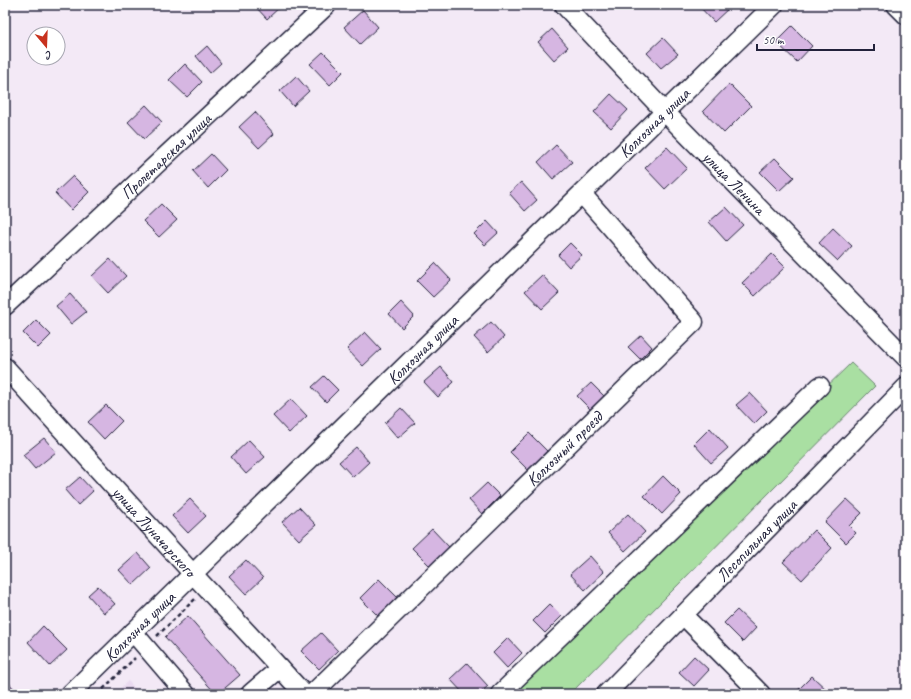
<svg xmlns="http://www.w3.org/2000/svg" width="911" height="699" font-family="Caveat,sans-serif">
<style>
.built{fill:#eadaf0}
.grass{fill:#a9dfa2;stroke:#66806e}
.building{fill:#d6b6e2;stroke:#22223b}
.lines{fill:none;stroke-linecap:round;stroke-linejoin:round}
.minor-casing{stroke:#22223b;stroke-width:21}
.path{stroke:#22223b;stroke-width:2.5;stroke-dasharray:4 3;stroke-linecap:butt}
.minor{stroke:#fff;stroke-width:18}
.labels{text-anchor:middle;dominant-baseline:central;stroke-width:3.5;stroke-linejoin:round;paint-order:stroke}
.street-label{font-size:17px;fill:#22223b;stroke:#fff}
</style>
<rect width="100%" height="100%" fill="#f3e9f6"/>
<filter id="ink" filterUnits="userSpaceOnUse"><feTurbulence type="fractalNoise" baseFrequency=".025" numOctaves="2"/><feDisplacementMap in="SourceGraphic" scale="8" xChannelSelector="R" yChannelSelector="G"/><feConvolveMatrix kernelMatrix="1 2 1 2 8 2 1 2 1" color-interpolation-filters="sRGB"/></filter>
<g filter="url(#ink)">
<path class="built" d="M128 681 140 694H114Z"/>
<path class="grass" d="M851 363 875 386 570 694H510Z"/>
<path class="building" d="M254 5H282L267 19Z
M698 5H728L730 7 714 22Z
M363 10 378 27 360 44 344 27Z
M792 26 812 46 797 62 776 42Z
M552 29 568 47 554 60 538 42Z
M663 38 678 54 661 68 647 53Z
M207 46 221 63 210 73 196 56Z
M323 52 343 72 330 85 310 64Z
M185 64 202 82 187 97 169 80Z
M296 76 309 91 293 106 280 91Z
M729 84 751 106 724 133 703 111Z
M611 94 628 110 611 128 594 112Z
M146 105 162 122 144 139 128 122Z
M255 112 274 134 259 148 239 127Z
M556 145 572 162 553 179 538 162Z
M667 147 687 168 665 189 645 168Z
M211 154 226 170 208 188 193 171Z
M775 158 794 177 779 191 760 172Z
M73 176 89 192 71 210 55 193Z
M521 182 537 200 525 211 509 193Z
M161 204 177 220 159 237 143 221Z
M726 207 743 225 726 241 709 222Z
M487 221 498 233 485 245 474 234Z
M833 228 852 246 838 261 819 243Z
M570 243 582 255 569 267 558 255Z
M772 254 785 267 755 296 742 283Z
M110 259 126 276 108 293 92 276Z
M435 263 451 280 433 297 417 281Z
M542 275 559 293 542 309 525 291Z
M70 294 86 312 71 324 56 306Z
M401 302 414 316 402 328 389 314Z
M36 320 51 335 38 348 23 333Z
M491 322 504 337 488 352 474 337Z
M365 332 381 349 363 366 347 349Z
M641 335 652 347 640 359 628 347Z
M441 367 454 382 438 397 424 382Z
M324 376 338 390 326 402 312 387Z
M591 383 604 396 591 410 577 396Z
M750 393 767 411 754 424 736 405Z
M291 399 307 416 289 433 273 416Z
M106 405 122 421 104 439 88 422Z
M401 408 415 423 398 438 385 423Z
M710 428 728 448 711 463 694 444Z
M529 433 547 451 528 470 510 452Z
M44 438 56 452 35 469 23 455Z
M249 440 265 457 246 474 231 457Z
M356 447 369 462 353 477 339 462Z
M663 476 681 494 662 514 644 496Z
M80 477 93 491 78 505 65 490Z
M487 483 500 496 482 514 469 500Z
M190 499 206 516 188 533 172 516Z
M847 499 862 513 849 526 856 533 846 543 825 522Z
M299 507 316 525 299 540 282 522Z
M628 514 645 532 625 551 608 533Z
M432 529 449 547 430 566 412 548Z
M814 530 832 548 802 580 783 562Z
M138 553 151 568 133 585 119 570Z
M590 556 604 572 585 590 570 574Z
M246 560 263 578 246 594 229 576Z
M379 579 397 597 378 616 360 598Z
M98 586 115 604 104 613 88 595Z
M550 604 562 616 545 633 533 621Z
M737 610 756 628 743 642 724 623Z
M188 616 240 675 218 694H216L165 637Z
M43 626 67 650 50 666 28 642Z
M321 633 338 651 319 669 301 651Z
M508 638 522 653 507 668 493 653Z
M694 656 709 670 694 686 679 672Z
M467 663 488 686 479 694H464L450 679Z
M812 676 829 692 827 694H796L795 693Z
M5 679 19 694H5Z"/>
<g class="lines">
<g class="minor-casing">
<g id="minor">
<path id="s1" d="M564 5 665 112 906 358"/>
<path d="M896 5 906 15"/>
<path id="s2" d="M5 306 327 5"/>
<path id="s3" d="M5 367 193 574 304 694"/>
<path d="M683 615 761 694"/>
<path d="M133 632 186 694"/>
<path id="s4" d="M70 694 774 5"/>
<path d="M250 694 280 668"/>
<path id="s5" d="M312 694 694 322 582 194"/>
<path d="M500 694 820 386"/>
<path id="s6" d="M606 694 906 387"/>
</g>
</g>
<path class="path" d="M157 636 195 599
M98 694 135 658"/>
<use href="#minor" class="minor"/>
</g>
</g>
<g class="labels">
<g class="street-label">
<text stroke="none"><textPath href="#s4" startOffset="817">Колхозная улица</textPath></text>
<text stroke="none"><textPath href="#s2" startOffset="220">Пролетарская улица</textPath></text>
<text stroke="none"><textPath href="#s1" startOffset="246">улица Ленина</textPath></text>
<text stroke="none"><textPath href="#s4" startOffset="493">Колхозная улица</textPath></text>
<text stroke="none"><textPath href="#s5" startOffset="352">Колхозный проезд</textPath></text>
<text stroke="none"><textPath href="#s3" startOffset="222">улица Луначарского</textPath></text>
<text stroke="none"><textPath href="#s6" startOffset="215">Лесопильная улица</textPath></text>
<text stroke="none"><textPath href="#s4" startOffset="97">Колхозная улица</textPath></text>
</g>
</g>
<rect width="911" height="699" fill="none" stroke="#fff" stroke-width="20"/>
<rect x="10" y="10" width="891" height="679" fill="none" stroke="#22223b" stroke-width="1.5" filter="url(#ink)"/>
<g transform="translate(46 46) rotate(161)"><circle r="19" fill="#ffffff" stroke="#a7a7b1"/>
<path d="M0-3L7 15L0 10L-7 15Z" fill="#c8321e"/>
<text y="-6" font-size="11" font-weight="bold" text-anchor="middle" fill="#22223b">С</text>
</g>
<path d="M757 44v6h117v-6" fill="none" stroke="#22223b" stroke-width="2"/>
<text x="763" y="44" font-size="12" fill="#22223b" stroke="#ffffff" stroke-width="3" paint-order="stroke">50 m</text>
</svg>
